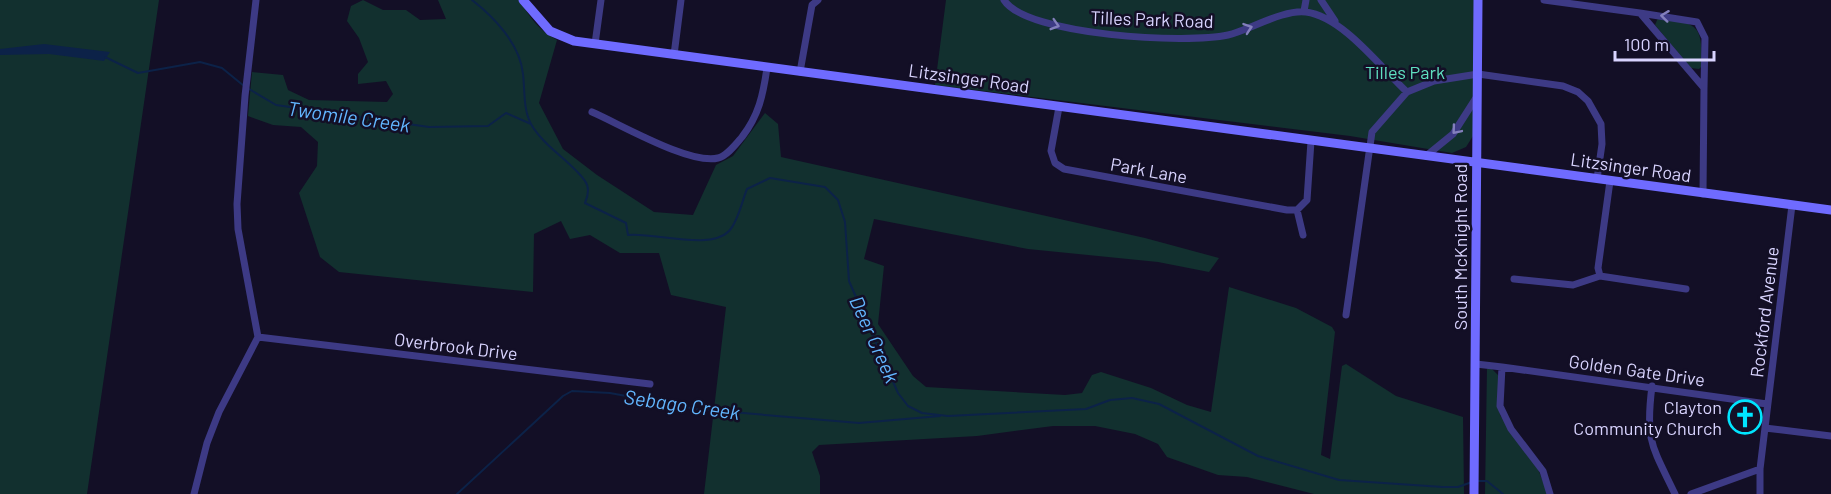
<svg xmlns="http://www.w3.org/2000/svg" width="1831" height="494" font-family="Barlow,sans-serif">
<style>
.green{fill:#12302f}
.water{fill:#0c2248}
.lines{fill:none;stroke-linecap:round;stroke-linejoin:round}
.stream{stroke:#0c2248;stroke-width:2}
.street{stroke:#3d3a85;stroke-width:7}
.secondary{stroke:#6f6bff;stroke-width:9}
.oneway{stroke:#837fbc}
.labels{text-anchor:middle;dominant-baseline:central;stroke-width:5;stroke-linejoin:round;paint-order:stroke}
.street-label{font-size:18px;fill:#d9d4ff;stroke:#130f26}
.park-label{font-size:18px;fill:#5fe0c0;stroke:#130f26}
.poi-label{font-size:18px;fill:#d9d4ff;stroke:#130f26;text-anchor:end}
.water-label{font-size:20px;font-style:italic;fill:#62b6ff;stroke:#130f26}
</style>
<rect width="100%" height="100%" fill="#130f26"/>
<path class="green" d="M0 0H159L87 494H0Z
M363 0 383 10H406L420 20 446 19 438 0H519C530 17 538 30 557 40L539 103 563 149 597 175 654 212 693 215 716 165 733 156 765 113 778 124 781 157 1145 238 1219 258 1209 272 1158 262 1028 249 874 219 864 259 884 266 878 324 913 376 926 387 1065 395 1082 393 1092 375 1101 372 1151 388 1187 405 1211 412 1229 287 1296 308 1332 327 1335 332 1321 455 1330 459 1342 366 1346 364 1396 396 1463 417 1464 494H1314L1247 477 1218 475 1167 457 1158 444 1135 434 1095 426H1053L977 436 819 445 812 452 820 476V494H704L726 307 671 295 659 253H620L590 235 570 239 561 221 534 234 533 292 339 272 320 257 299 193 317 166 318 142 301 127 273 125 248 116 252 72 283 75 288 90 309 100 387 102 393 94 386 81 358 84V74L368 62 359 38 347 21 351 6Z
M946 0H1474L1473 136 1466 147 1452 153 1350 136 935 85Z
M1658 18C1698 24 1702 23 1702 66L1699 69 1691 68 1655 25Z
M1487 368 1492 369 1498 375 1500 415 1538 469 1548 494H1485Z"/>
<path class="water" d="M44 44 110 52 104 61 49 54 0 55V49Z"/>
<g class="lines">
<path class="stream" d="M472 0C494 17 520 44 523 74 525 90 523 109 531 124 544 147 572 162 585 181 590 188 588 196 585 203L626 223 628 235C654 232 710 251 729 231 738 222 742 201 747 189L770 178 825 187 838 200 845 222 849 281 898 393 908 406 922 413 948 416 1086 409 1110 400 1132 398 1159 404 1258 456 1339 480 1443 487H1458L1472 482
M105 57 138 73 200 62 222 68 244 86
M249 89 276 105 429 127 488 126 506 113 531 124
M1478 481H1487L1503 494
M457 494 563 396 572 391 610 393 696 409 859 423 940 416"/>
<path class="street" d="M1004 0C1027 36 1188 44 1228 35 1249 30 1284 9 1306 12 1343 17 1380 67 1407 92
M1321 0 1335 21
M1544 0 1640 13 1704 88 1703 194
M1304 11 1306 0
M1640 13 1697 22 1705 38 1704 88
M595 44 601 0
M674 55 681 0
M800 72 812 5 818 0
M1059 107 1051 151 1055 163 1064 169 1287 210H1297L1307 200 1311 141
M592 112C620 124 690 165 718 158 727 156 736 144 742 137 759 115 763 95 767 68
M1426 156 1453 134 1476 98
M1610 181 1598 268 1600 276 1686 289
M1297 210 1303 235
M1514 279 1573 285 1600 276
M1346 315 1372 132 1407 92 1434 81 1478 74 1563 86 1578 92 1588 101 1601 124 1602 144 1597 179
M258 337 650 384
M1476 364 1502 367 1500 406 1511 429 1543 471 1550 494
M1502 367 1767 404
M1652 386C1645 441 1652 446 1675 494
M1765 428 1831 436
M194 494 207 443 219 412 258 337 238 229 237 204 245 96 256 0
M1691 494 1760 469
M1760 494V469L1792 205"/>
<path class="secondary" d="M523 0 550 31 574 41 1831 210
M1474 494 1478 0"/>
</g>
<defs><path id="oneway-chevron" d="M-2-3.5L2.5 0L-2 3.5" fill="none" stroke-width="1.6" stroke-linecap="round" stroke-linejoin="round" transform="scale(1.5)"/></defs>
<g class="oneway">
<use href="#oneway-chevron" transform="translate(1665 16) rotate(-173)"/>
<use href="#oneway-chevron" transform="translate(1055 25) rotate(17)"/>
<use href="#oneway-chevron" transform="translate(1248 28) rotate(-19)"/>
<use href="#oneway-chevron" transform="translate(1456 130) rotate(130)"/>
</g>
<defs>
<g id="church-ring" transform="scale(1.725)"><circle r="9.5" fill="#130f26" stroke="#00e5ff" stroke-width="1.5"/><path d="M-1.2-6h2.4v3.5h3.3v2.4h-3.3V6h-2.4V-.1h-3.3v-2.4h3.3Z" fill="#00e5ff"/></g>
</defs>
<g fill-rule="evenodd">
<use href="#church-ring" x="1745" y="417"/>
</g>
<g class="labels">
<g class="street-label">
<text transform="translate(1152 19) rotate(2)">Tilles Park Road</text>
<text transform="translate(969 78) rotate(8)">Litzsinger Road</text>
<text transform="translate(1631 167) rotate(8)">Litzsinger Road</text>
<text transform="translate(1149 170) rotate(10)">Park Lane</text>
<text transform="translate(1460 247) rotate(-90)">South McKnight Road</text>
<text transform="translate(1764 312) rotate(-83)">Rockford Avenue</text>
<text transform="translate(456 346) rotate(7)">Overbrook Drive</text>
<text transform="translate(1637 370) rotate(8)">Golden Gate Drive</text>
</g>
<g class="park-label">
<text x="1405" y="72">Tilles Park</text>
</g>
<g class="poi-label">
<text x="1722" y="407">Clayton<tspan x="1722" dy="21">Community Church</tspan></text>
</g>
<g class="water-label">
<text transform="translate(349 116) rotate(8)">Twomile Creek</text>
<text transform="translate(875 339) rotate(66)">Deer Creek</text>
<text transform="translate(682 404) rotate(8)">Sebago Creek</text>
</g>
</g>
<path d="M1615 51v9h99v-9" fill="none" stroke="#d9d4ff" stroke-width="3"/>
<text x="1624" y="51" font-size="18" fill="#d9d4ff" stroke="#130f26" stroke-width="4.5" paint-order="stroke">100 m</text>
</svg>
